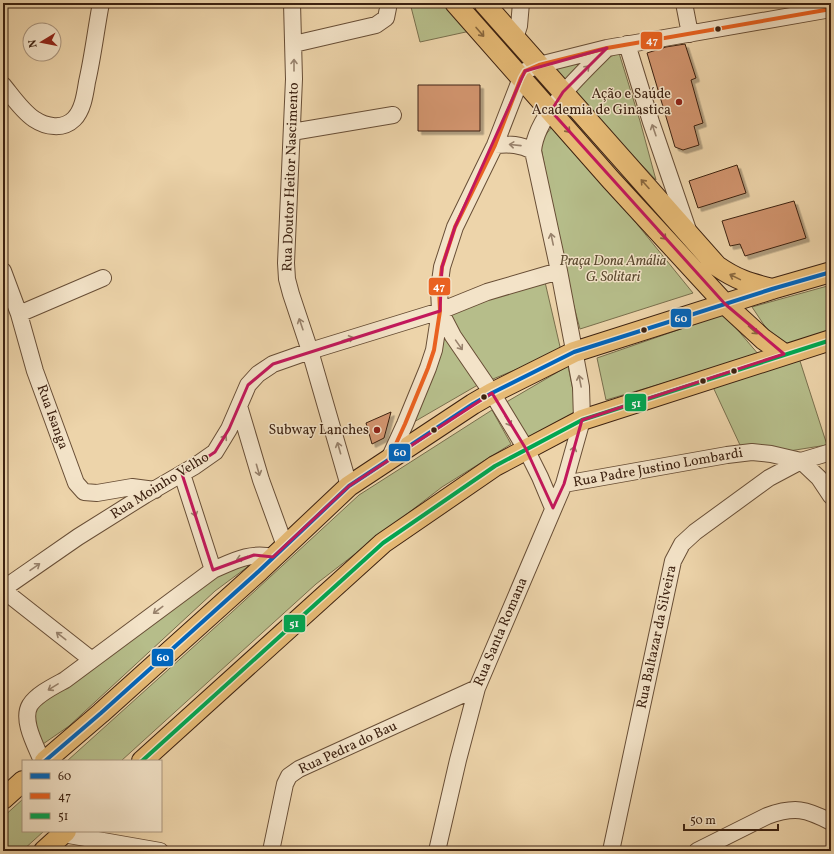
<svg xmlns="http://www.w3.org/2000/svg" width="834" height="854" font-family="Vollkorn,serif">
<style>
.green{fill:#b6bd8a;stroke:#796f4d}
.building{fill:#d1946e;stroke:#3c2110;filter:url(#shadow)}
.lines{fill:none;stroke-linecap:round;stroke-linejoin:round}
.minor-casing{stroke:#684e36;stroke-width:18}
.major-casing{stroke:#3c2110;stroke-width:22}
.minor{stroke:#f3e3c8;stroke-width:16}
.major{stroke:#e6ba75;stroke-width:20}
.bus-1-casing{stroke:#f3e3c8;stroke-width:7}
.bus-2-casing{stroke:#f3e3c8;stroke-width:7}
.bus-3-casing{stroke:#f3e3c8;stroke-width:7}
.bus-1{stroke:#0065bd;stroke-width:4}
.bus-2{stroke:#e96221;stroke-width:4}
.bus-3{stroke:#00a651;stroke-width:4}
.oneway{stroke:#88663d}
.oneway2{stroke:#98826c}
.marked{fill:none;stroke:#c2185b;stroke-width:3;stroke-linejoin:round}
.bus-dot{fill:#3c2110;stroke:#f3e3c8;stroke-width:1.5}
.poi-dot{fill:#8f2418;stroke:#f3e3c8;stroke-width:1.5}
.labels{text-anchor:middle;dominant-baseline:central;stroke-width:3;stroke-linejoin:round;paint-order:stroke}
.poi-label{font-size:14px;fill:#3c2110;stroke:#f3e3c8;text-anchor:end}
.street-label{font-size:14px;fill:#3c2110;stroke:#f3e3c8}
.park-label{font-size:14px;font-style:italic;fill:#5a482e;stroke:#f3e3c8}
.line-badge{stroke:#f3e3c8;stroke-width:1.5}
.badge-label{font-size:11px;text-anchor:middle;font-weight:bold;fill:#fff}
</style>
<defs>
<filter id="shadow"><feDropShadow dx="3.5" dy="3.5" stdDeviation="0" flood-color="#0004"/></filter>
</defs>
<rect width="100%" height="100%" fill="#edd4aa"/>
<filter id="stains"><feTurbulence type="fractalNoise" baseFrequency=".005" numOctaves="4"/><feColorMatrix values="0 0 0 0 .2 0 0 0 0 .09 0 0 0 0 .02 0 0 0 .5 -.17"/></filter>
<radialGradient id="worn" r=".72"><stop offset=".6" stop-color="#630" stop-opacity="0"/><stop offset="1" stop-color="#630" stop-opacity=".3"/></radialGradient>
<path class="green" d="M410 3H451L475 30 420 42Z
M619 53 640 121 656 180 573 92 598 62Z
M593 56 563 87 549 66Z
M555 123 693 293 580 329 564 269 540 142Z
M545 282 561 351 476 386 407 426 435 360 455 307Z
M831 285V333L780 349 752 307Z
M724 314 759 355 606 400 597 358Z
M799 358 827 445 789 451 740 445 713 387Z
M568 366 578 414 523 442 503 404Z
M492 410 511 444 442 487 316 584 121 761H67L231 613 359 495Z
M255 559 246 568 215 591 69 726 43 744 29 713 213 574Z
M23 799V831H44L22 851H3V817Z"/>
<path class="building" d="M685 44 696 78 691 80 703 123 694 126 699 145 683 150 675 147 647 53 666 47Z
M418 85H480V131H418Z
M737 165 746 193 698 208 689 181Z
M794 201 806 238 745 256 740 244 730 246 722 221Z
M391 412 384 438 372 444 366 423Z"/>
<g class="lines">
<g class="minor-casing">
<path id="minor" d="M292 3 294 79 286 263 287 279 291 294 310 351 349 486
M684 3 690 34
M515 38 519 26 521 3
M294 44 376 25 386 18 388 8 387 3
M627 44 651 122 688 230
M3 85C12 96 22 111 34 119 46 127 63 130 74 119 83 110 85 94 87 82 93 56 96 29 101 3
M292 132 393 115
M495 145C510 144 520 144 533 151
M3 271 19 314 35 371 76 483 84 492 97 493 132 487 155 490
M440 311 453 336 492 393 526 449 540 477 553 508
M19 314 103 278
M239 406 261 480 285 546
M389 459 405 424 428 368 434 350 440 311 439 289 442 267 455 227 495 145 521 78 525 71 539 65 607 48 831 9
M564 484 727 455 752 452 771 454 801 461 819 478 831 496
M213 570C234 561 249 552 273 557
M3 589 78 537 145 495 195 466 215 452 229 429 248 385 258 374 273 364 310 351 440 311 487 292 559 271
M3 590 92 660
M42 761C36 746 21 720 30 705 37 694 54 686 65 680L213 570 182 474
M63 834 160 851
M271 851 285 784 289 776 299 769 477 688
M437 851 458 760 477 688 564 484 582 420 581 387 559 271 533 151C536 114 582 74 607 48
M611 851 673 561 682 544 695 532 769 478 801 461 831 452
M697 851 767 816C795 806 806 809 831 822"/>
</g>
<g class="major-casing">
<path id="major" d="M455 3 611 180 725 304 763 339 784 354
M484 3 717 266C737 280 749 283 772 289
M45 761 101 713 259 571 349 486 473 404 492 393 574 352 772 289 831 272
M142 761 383 543 495 466 582 420 831 340
M3 799 23 781
M44 851 66 831"/>
</g>
<use href="#minor" class="minor"/>
<use href="#major" class="major"/>
<g class="bus-1-casing">
<path id="bus-1" d="M45 761 101 713 259 571 349 486 473 404 492 393 574 352 772 289 831 272"/>
</g>
<g class="bus-2-casing">
<path id="bus-2" d="M389 459 405 424 428 368 434 350 440 311 439 289 442 267 455 227 495 145 521 78 525 71 539 65 607 48 831 9"/>
</g>
<g class="bus-3-casing">
<path id="bus-3" d="M142 761 383 543 495 466 582 420 831 340"/>
</g>
<use href="#bus-1" class="bus-1"/>
<use href="#bus-2" class="bus-2"/>
<use href="#bus-3" class="bus-3"/>
</g>
<defs><path id="oneway-shaft" d="M-6 0H5M1.5-3L5.5 0L1.5 3" fill="none" stroke-width="1.6" stroke-linecap="round" stroke-linejoin="round"/></defs>
<g class="oneway">
<use href="#oneway-shaft" transform="translate(480 32) rotate(49)"/>
<use href="#oneway-shaft" transform="translate(566 128) rotate(49)"/>
<use href="#oneway-shaft" transform="translate(645 184) rotate(-132)"/>
<use href="#oneway-shaft" transform="translate(662 235) rotate(47)"/>
<use href="#oneway-shaft" transform="translate(735 277) rotate(-154)"/>
<use href="#oneway-shaft" transform="translate(753 330) rotate(41)"/>
</g>
<g class="oneway2">
<use href="#oneway-shaft" transform="translate(294 65) rotate(-90)"/>
<use href="#oneway-shaft" transform="translate(585 70) rotate(-45)"/>
<use href="#oneway-shaft" transform="translate(654 130) rotate(-109)"/>
<use href="#oneway-shaft" transform="translate(515 145) rotate(-174)"/>
<use href="#oneway-shaft" transform="translate(552 239) rotate(-102)"/>
<use href="#oneway-shaft" transform="translate(301 324) rotate(-109)"/>
<use href="#oneway-shaft" transform="translate(348 339) rotate(-17)"/>
<use href="#oneway-shaft" transform="translate(459 345) rotate(55)"/>
<use href="#oneway-shaft" transform="translate(580 381) rotate(-101)"/>
<use href="#oneway-shaft" transform="translate(508 421) rotate(60)"/>
<use href="#oneway-shaft" transform="translate(223 440) rotate(-57)"/>
<use href="#oneway-shaft" transform="translate(339 448) rotate(-106)"/>
<use href="#oneway-shaft" transform="translate(573 452) rotate(-74)"/>
<use href="#oneway-shaft" transform="translate(258 470) rotate(74)"/>
<use href="#oneway-shaft" transform="translate(194 511) rotate(72)"/>
<use href="#oneway-shaft" transform="translate(242 558) rotate(163)"/>
<use href="#oneway-shaft" transform="translate(35 567) rotate(-35)"/>
<use href="#oneway-shaft" transform="translate(158 610) rotate(143)"/>
<use href="#oneway-shaft" transform="translate(61 636) rotate(-142)"/>
<use href="#oneway-shaft" transform="translate(53 687) rotate(148)"/>
</g>
<path class="marked" d="M607 48 563 92 551 111 725 304 784 354 582 420 564 484 553 508 526 449 492 393 349 486 273 557 254 555 213 570 182 474 215 452 229 429 248 385 273 364 440 311 442 267 455 227 525 71Z"/>
<g class="bus-dot">
<circle cx="718" cy="29" r="3.5"/>
<circle cx="644" cy="330" r="3.5"/>
<circle cx="734" cy="371" r="3.5"/>
<circle cx="703" cy="381" r="3.5"/>
<circle cx="484" cy="397" r="3.5"/>
<circle cx="434" cy="430" r="3.5"/>
</g>
<g class="poi-dot">
<circle cx="679" cy="102" r="4"/>
<circle cx="377" cy="430" r="4"/>
</g>
<g class="labels">
<g class="poi-label">
<text x="671" y="94">Ação e Saúde<tspan x="671" dy="16">Academia de Ginastica</tspan></text>
<text x="369" y="430">Subway Lanches</text>
</g>
<g class="street-label">
<text transform="translate(291 177) rotate(-88)">Rua Doutor Heitor Nascimento</text>
<text transform="translate(52 417) rotate(70)">Rua Isanga</text>
<text transform="translate(658 468) rotate(-10)">Rua Padre Justino Lombardi</text>
<text transform="translate(160 486) rotate(-32)">Rua Moinho Velho</text>
<text transform="translate(501 632) rotate(-67)">Rua Santa Romana</text>
<text transform="translate(657 637) rotate(-78)">Rua Baltazar da Silveira</text>
<text transform="translate(348 748) rotate(-25)">Rua Pedra do Bau</text>
</g>
<g class="park-label">
<text x="613" y="261">Praça Dona Amália<tspan x="613" dy="16">G. Solitari</tspan></text>
</g>
</g>
<g class="line-badge">
<rect x="640" y="31" width="23" height="19" rx="4" fill="#e96221"/>
<rect x="428" y="277" width="23" height="19" rx="4" fill="#e96221"/>
<rect x="670" y="308" width="22" height="20" rx="4" fill="#0065bd"/>
<rect x="624" y="393" width="23" height="19" rx="4" fill="#00a651"/>
<rect x="388" y="443" width="23" height="19" rx="4" fill="#0065bd"/>
<rect x="283" y="614" width="23" height="19" rx="4" fill="#00a651"/>
<rect x="151" y="648" width="23" height="19" rx="4" fill="#0065bd"/>
</g>
<g class="badge-label">
<text x="652" y="44">47</text>
<text x="439" y="290">47</text>
<text x="681" y="322">60</text>
<text x="636" y="407">51</text>
<text x="400" y="456">60</text>
<text x="294" y="627">51</text>
<text x="163" y="661">60</text>
</g>
<rect width="834" height="854" fill="none" stroke="#edd4aa" stroke-width="16"/>
<rect x="4" y="4" width="826" height="846" fill="none" stroke="#3c2110" stroke-width="2"/>
<rect x="8" y="8" width="818" height="838" fill="none" stroke="#3c2110"/>
<rect x="22" y="760" width="140" height="72" fill="#f3e3c8" stroke="#aa957e"/>
<rect x="30" y="773" width="20" height="6" fill="#0065bd" stroke="#aa957e"/>
<text x="58" y="780" font-size="12" fill="#3c2110">60</text>
<rect x="30" y="793" width="20" height="6" fill="#e96221" stroke="#aa957e"/>
<text x="58" y="800" font-size="12" fill="#3c2110">47</text>
<rect x="30" y="813" width="20" height="6" fill="#00a651" stroke="#aa957e"/>
<text x="58" y="820" font-size="12" fill="#3c2110">51</text>
<g transform="translate(42 42) rotate(260)"><circle r="19" fill="#f3e3c8" stroke="#aa957e"/>
<path d="M0-3L7 15L0 10L-7 15Z" fill="#8f2418"/>
<text y="-6" font-size="11" font-weight="bold" text-anchor="middle" fill="#3c2110">N</text>
</g>
<path d="M684 824v6h94v-6" fill="none" stroke="#3c2110" stroke-width="2"/>
<text x="690" y="824" font-size="12" fill="#3c2110" stroke="#f3e3c8" stroke-width="3" paint-order="stroke">50 m</text>
<rect width="100%" height="100%" filter="url(#stains)"/>
<rect width="100%" height="100%" fill="url(#worn)"/>
</svg>
